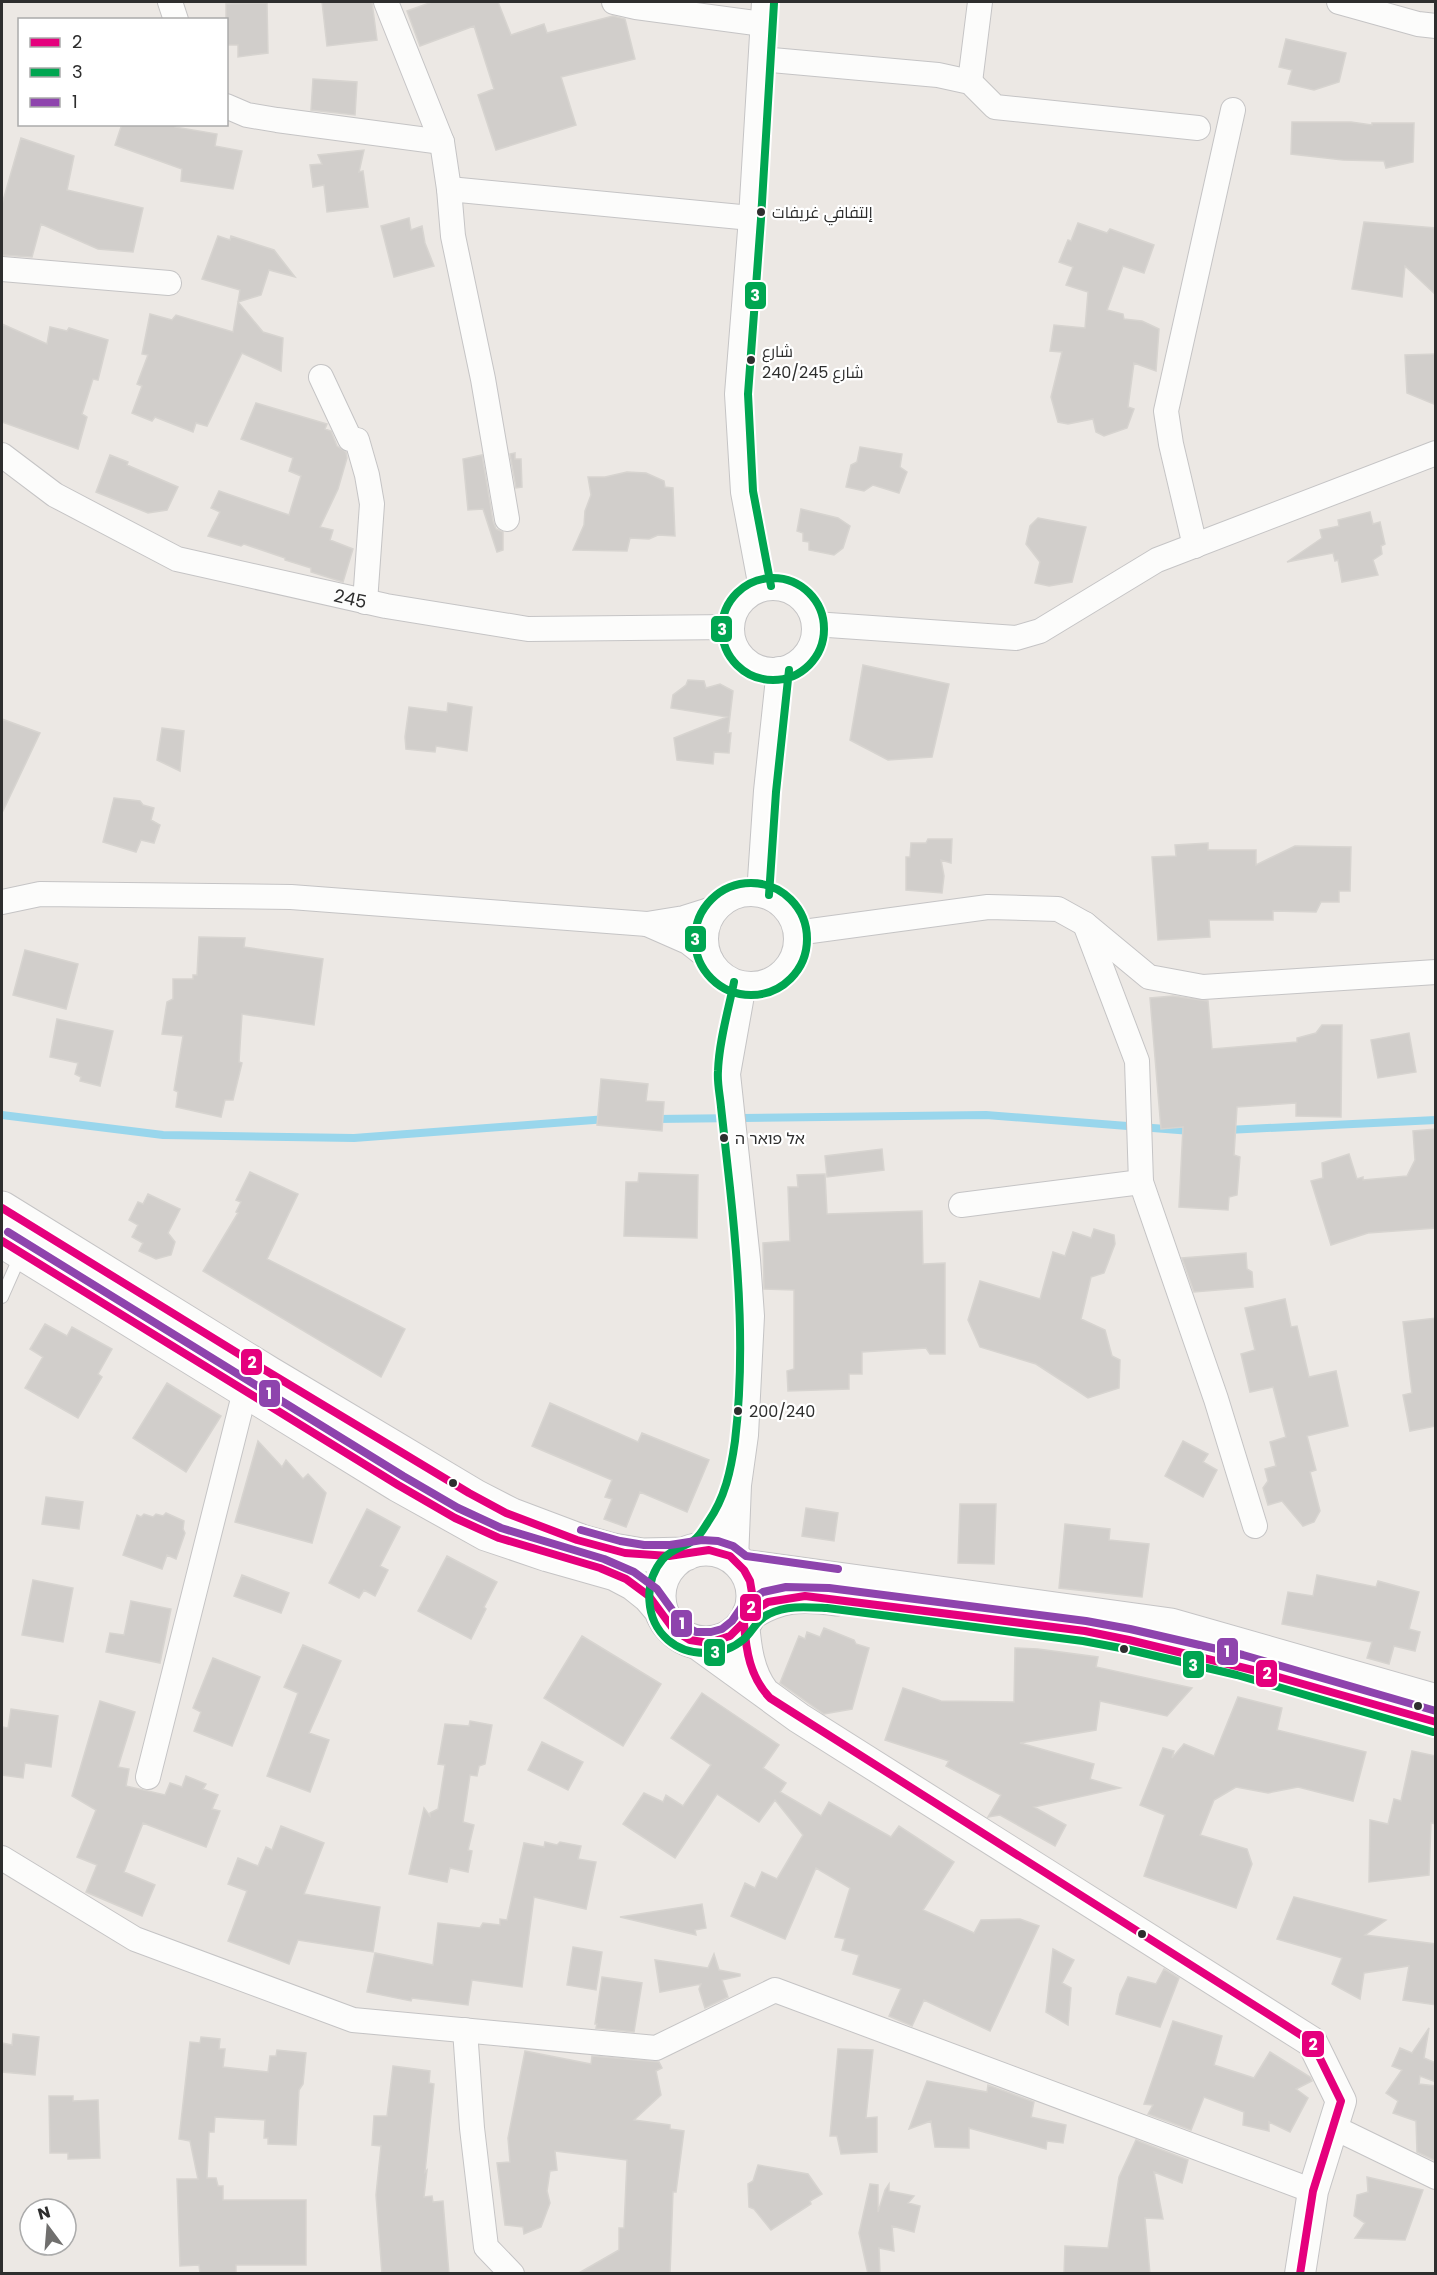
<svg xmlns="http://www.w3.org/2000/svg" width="1437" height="2275" font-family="Poppins,Cairo,'Noto Sans Hebrew',sans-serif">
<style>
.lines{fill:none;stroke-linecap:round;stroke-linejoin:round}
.stream{stroke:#99d6ec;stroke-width:8}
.building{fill:#d1cecb;stroke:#d7d4d0;stroke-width:1.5}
.service-casing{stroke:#c5c4c5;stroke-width:14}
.minor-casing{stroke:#c5c4c5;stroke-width:26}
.tertiary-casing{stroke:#c5c4c5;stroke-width:32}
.secondary-casing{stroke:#c5c4c5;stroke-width:35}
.service{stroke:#fcfcfb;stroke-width:12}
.minor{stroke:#fcfcfb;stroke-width:24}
.tertiary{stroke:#fcfcfb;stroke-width:30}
.secondary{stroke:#fcfcfb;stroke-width:33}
.bus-1-casing{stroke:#fff;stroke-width:12}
.bus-2-casing{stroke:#fff;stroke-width:12}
.bus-3-casing{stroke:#fff;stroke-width:12}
.bus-1{stroke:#e5007d;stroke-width:8}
.bus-2{stroke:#00a651;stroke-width:8}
.bus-3{stroke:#8e44ad;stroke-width:8}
.bus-dot{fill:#2e2e2e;stroke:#fff;stroke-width:2}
.labels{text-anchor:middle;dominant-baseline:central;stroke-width:4.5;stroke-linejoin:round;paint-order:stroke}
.bus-label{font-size:16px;fill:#2e2e2e;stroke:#fff;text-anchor:start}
.street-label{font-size:18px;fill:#2e2e2e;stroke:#fff}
.line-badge{stroke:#fff;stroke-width:2}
.badge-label{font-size:16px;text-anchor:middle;font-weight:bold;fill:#fff}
</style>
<rect width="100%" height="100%" fill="#ece8e4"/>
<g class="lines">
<path class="stream" d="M2 1115 163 1135 354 1138 607 1119
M655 1119 986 1115 1191 1131
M1227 1130 1436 1120"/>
</g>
<path class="building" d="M322 2H372L377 40 327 46Z
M432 2H498L511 35 544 24 547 33 613 16 625 19 635 59 561 77 576 125 496 150 478 95 494 89 474 26 420 46 407 11Z
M267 3 268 53 238 57V45H226V4Z
M1286 39 1346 53 1339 82 1314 90 1288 84 1292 70 1279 67Z
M313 79 357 82 355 115 311 110Z
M1292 122H1351L1372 125V123H1414L1413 162 1386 168 1384 161 1343 160 1291 154Z
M122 124H176L175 127 217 134 215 146 242 151 233 189 181 181 182 169 115 145Z
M21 138 74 156 67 190 143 208 133 252 98 249 41 224 32 257 2 255V204Z
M364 150 359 172 363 171 368 207 327 212 324 185 313 187 310 165 322 164 318 155Z
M409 218 411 230 422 226 425 243 434 266 394 277 381 226Z
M1364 222 1436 228V295L1405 266 1402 297 1352 289Z
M1078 223 1107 233 1110 229 1154 245 1144 273 1123 266 1107 310 1123 314 1124 319 1142 321 1159 329 1156 371 1134 363 1128 407 1134 409 1127 428 1104 436 1096 432 1093 419 1068 424 1058 422 1051 397 1062 352 1050 351 1054 325 1085 328 1088 292 1066 285 1073 267 1059 262 1068 240 1071 241Z
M218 236 230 240 231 236 274 250 295 277 269 270 261 295 238 302 263 332 283 338 281 371 242 353 207 426 196 423 193 432 155 417 152 421 132 413 142 386 137 384 148 355 142 354 150 314 172 320 176 315 233 332 240 290 202 279Z
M2 324 47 344 50 327 67 331 69 328 108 340 98 380 93 379 82 414 87 417 78 449 2 422Z
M1436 354V405L1407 393 1405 355Z
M256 403 327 424 325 429 331 431 337 446 346 452 347 458 338 489 320 527 333 530 330 540 353 549 343 582 311 572V568L285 560V558L244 544 241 546 208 536 220 512 211 508 219 491 289 515 301 476 289 471 293 458 241 439Z
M860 447 902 454 900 467 907 472 899 493 873 485 864 491 846 487 851 465 857 462Z
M515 453V459H521L522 487 516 488 510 454Z
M110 455 128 462 127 465 178 487 167 510 148 513 96 492Z
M482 455 493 521 496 529 503 532V550L497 552 483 509 468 510 463 459Z
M627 472 646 473 664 481 665 487 673 488 675 536 658 535 649 539 630 538 627 551 573 550 584 525 585 511 591 495 588 477H605Z
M801 509 838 518 850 526 843 548 834 555 809 550V542L803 541V533L797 531Z
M1370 512 1373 524 1380 522 1385 544 1381 546 1382 554 1373 560 1378 575 1342 582 1338 560 1335 561 1333 553 1287 562 1322 538 1320 530 1339 526 1338 520Z
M1038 518 1086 527 1072 582 1049 586 1035 583 1040 562 1026 544 1030 526Z
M863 665 949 684 932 757 888 760 850 740Z
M688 680 704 681 706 688 720 684 733 691 728 733H731L729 753 714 752 713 764 677 760 674 738 727 717 671 708 673 695 686 685Z
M448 703 472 707 467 751 436 746 435 752 406 749 405 737 409 707 447 712Z
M2 719 40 733 2 813Z
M162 728 184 731 180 771 157 760Z
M114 798 140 801 143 805 154 808 151 820 160 825 154 843 141 840 136 852 103 842Z
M928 839H952L951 863 941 860 944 876 942 893 906 890V857H910L911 843H926Z
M1208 843V850H1256V865L1295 846 1351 847 1350 891H1339V902H1321L1316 912 1273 911V920H1209L1210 937 1158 940 1152 857 1176 856 1175 845Z
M199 937 245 938 244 947 323 959 314 1025 242 1014 239 1062 242 1063 233 1100H225L221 1117 176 1107 178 1092 174 1090 183 1036 162 1034 167 1002 173 999V979H193V975H197Z
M25 950 78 964 66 1009 13 995Z
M1173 996 1208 1001 1212 1049 1297 1042V1038L1316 1033 1322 1025H1342L1341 1117 1296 1116V1103L1237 1107 1234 1155 1240 1157 1237 1195 1229 1197 1228 1210 1179 1207 1183 1127 1161 1129 1150 998Z
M57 1019 113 1031 100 1086 80 1081 81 1077 75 1074 78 1063 50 1057Z
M1409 1033 1416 1072 1378 1078 1371 1040Z
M601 1079 648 1084 646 1101 664 1102 662 1131 597 1125Z
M1436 1129V1228L1368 1233 1331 1245 1311 1181 1323 1178 1322 1163 1349 1154 1357 1179 1363 1177V1180L1407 1176 1415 1160 1413 1131Z
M882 1149 884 1170 827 1177 825 1156Z
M250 1172 298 1194 267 1259 405 1329 381 1377 203 1271 238 1213 236 1212 241 1202 236 1200Z
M639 1173 698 1175 697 1238 624 1236 626 1182H638Z
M825 1174 827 1214 922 1211 923 1264 945 1263V1354H930L926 1348 862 1352V1374H849V1389L788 1391 787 1371 794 1369V1290L764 1289 763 1243 790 1241 788 1187H798L797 1175Z
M148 1194 180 1209 168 1233 175 1242 171 1255 156 1259 139 1251 143 1243 132 1237 138 1225 129 1220 138 1202 143 1204Z
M1094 1229 1114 1235 1115 1244 1104 1273 1091 1277 1081 1319 1105 1330 1112 1356 1120 1360 1119 1388 1088 1398 1036 1364 980 1347 968 1320 980 1281 1040 1299 1053 1252 1065 1256 1073 1232 1091 1238Z
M1246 1253 1247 1269 1252 1272 1253 1287 1194 1292 1182 1258Z
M1285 1299 1291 1327 1297 1326 1309 1377 1336 1371 1348 1426 1307 1436 1316 1470 1310 1472 1320 1511 1314 1522 1303 1526 1282 1501 1268 1505 1263 1488 1268 1481 1265 1469 1276 1466 1270 1442 1286 1437 1273 1387 1250 1392 1241 1354 1255 1350 1245 1308Z
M1436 1318V1426L1410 1431 1403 1395 1412 1393 1403 1322Z
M45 1324 67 1336 72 1327 112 1349 98 1374 102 1377 78 1418 25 1388 43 1357 30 1349Z
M167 1383 221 1416 186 1472 133 1438Z
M550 1403 638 1442 642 1433 709 1460 687 1512 640 1492 626 1527 604 1519 612 1499 605 1497 612 1480 532 1446Z
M258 1441 282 1467 286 1460 303 1479 308 1474 326 1493 312 1543 235 1522Z
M1183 1441 1208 1454 1203 1462 1217 1470 1203 1497 1165 1476Z
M46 1497 83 1502 79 1529 42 1524Z
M960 1504H996L994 1564 958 1563Z
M806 1508 838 1513 834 1541 802 1536Z
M367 1509 400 1527 380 1566 388 1570 375 1596 364 1590 359 1598 329 1583Z
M166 1513 184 1521 183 1529 185 1533 176 1559 167 1555 162 1569 123 1555 137 1515 141 1517 144 1514 153 1517 156 1514 163 1516Z
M1065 1524 1110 1529 1109 1540 1149 1544 1142 1597 1059 1588Z
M447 1556 497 1582 484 1607 486 1609 471 1639 418 1611Z
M242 1575 289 1593 281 1613 234 1596Z
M1317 1575 1376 1587 1378 1581 1419 1592 1409 1629 1420 1632 1415 1651 1394 1646 1389 1664 1367 1658 1372 1642 1282 1624 1288 1592 1313 1596Z
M33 1580 73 1588 63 1642 22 1635Z
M131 1601 171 1609 160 1663 106 1652 110 1633 124 1635Z
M824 1628 854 1640 856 1644 869 1648 852 1709 824 1714 780 1683 799 1636 805 1639 807 1632 820 1637Z
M582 1636 661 1684 623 1746 544 1698Z
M303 1645 341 1661 309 1733 329 1740 310 1792 267 1776 298 1693 284 1687Z
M1015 1648 1038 1649 1098 1657 1096 1667 1192 1688 1167 1716 1100 1701 1096 1730 1020 1743 1094 1764 1090 1779 1120 1788 1034 1807 1066 1825 1055 1846 1000 1815 988 1817 1001 1795 946 1766 949 1761 885 1740 903 1688 941 1701 1014 1702Z
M213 1658 260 1677 232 1746 194 1731 201 1712 193 1708Z
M702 1693 779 1745 763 1768 786 1783 780 1792 821 1816 829 1802 891 1837 899 1826 954 1862 923 1910 974 1933 981 1920 1020 1919 1039 1926 990 2031 924 2000 912 2026 889 2016 901 1989 853 1974 859 1955 842 1950 845 1939 835 1937 850 1888 816 1868 785 1939 731 1916 745 1883 755 1888 762 1872 777 1879 803 1835 775 1800 759 1822 717 1794 675 1858 623 1824 644 1793 663 1802 666 1795 683 1806 711 1765 671 1738Z
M1238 1697 1282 1708 1277 1730 1366 1752 1353 1801 1298 1787 1268 1793 1236 1787 1214 1800 1200 1835 1247 1849 1252 1864 1236 1908 1144 1876 1165 1815 1140 1805 1163 1748 1174 1751 1172 1758 1184 1744 1214 1756Z
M100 1701 135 1712 118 1767 129 1769 126 1786 165 1795 170 1783 182 1787 186 1776 206 1784 203 1789 218 1795 212 1809 220 1811 206 1847 143 1823 124 1872 155 1885 142 1916 86 1892 97 1865 77 1857 96 1810 72 1796Z
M11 1709 58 1716 51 1767 25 1763 23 1778 2 1775V1727L8 1728Z
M470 1721 492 1725 485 1764 479 1766 477 1776 470 1775 463 1822 474 1825 468 1850 472 1851 468 1872 450 1868 447 1882 409 1874 424 1808 430 1816V1813L438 1809 445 1765 438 1764 445 1724 469 1726Z
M542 1742 583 1762 568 1790 528 1770Z
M1412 1751 1436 1756V1824L1431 1823 1429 1875 1369 1882 1370 1820 1388 1824 1394 1799 1401 1801Z
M281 1826 324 1843 304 1894 380 1907 373 1952 298 1940 289 1964 228 1941 247 1891 228 1884 238 1858 258 1866 266 1847 272 1850Z
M545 1842 557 1845 560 1842 581 1846 578 1859 596 1862 586 1909 534 1897 522 1987 472 1980 468 2005 412 1998 411 2001 367 1992 375 1953 433 1965 438 1923 480 1928 483 1923 500 1925V1919L507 1920 524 1843 544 1847Z
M1294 1897 1386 1920 1365 1935 1436 1944V2005L1403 2000 1409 1966 1364 1973 1360 1999 1332 1984 1342 1958 1277 1939Z
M702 1904 706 1928 695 1930 696 1935 620 1917Z
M573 1947 602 1952 596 1990 567 1985Z
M1053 1949 1074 1960 1062 1983 1071 1988 1068 2025 1046 2012Z
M714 1954 719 1970 740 1974V1976L722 1980 728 1997 705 2008 699 1989 701 1984 660 1992 655 1960 708 1968Z
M1164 1969 1179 1978 1160 2027 1116 2014 1120 1994 1128 1977 1156 1984Z
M602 1977 642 1983 634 2032 596 2028 597 2024H595Z
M1173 2021 1222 2036 1214 2065 1254 2078 1270 2052 1310 2077 1312 2081 1296 2089 1308 2098 1290 2132 1269 2122V2131L1243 2125 1244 2112 1204 2097 1191 2130 1148 2114 1153 2105 1144 2104Z
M1429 2028 1424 2058 1436 2063V2082L1420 2076 1419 2084 1436 2086V2161L1417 2152 1416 2121 1393 2113 1398 2101 1386 2093 1402 2070 1392 2066 1400 2048 1412 2053Z
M13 2034 39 2037 35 2075 2 2072V2043L12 2045Z
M201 2037 220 2039 219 2049H225L223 2067 268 2072 270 2056H276L277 2050 306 2053 303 2084 299 2090 296 2145 268 2144V2138H264L265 2120 215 2117 214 2132H209L207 2178H216L218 2186H223V2200H306V2265H236V2274H200L199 2265 180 2266 177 2179H198L190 2141 179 2139 190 2042 200 2043Z
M838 2049 873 2050 866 2118 877 2117V2152L841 2154 837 2136H830Z
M525 2051 591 2064 592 2056 659 2062 662 2068 656 2071 661 2095 634 2120 670 2125V2129L684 2131 676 2192H673L670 2274H577L619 2250V2228H624L627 2160 555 2151 557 2170 550 2171 547 2191 550 2203 541 2227 524 2234 523 2227 505 2225 497 2163 510 2162 508 2138Z
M393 2066 430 2071 429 2083 434 2084 425 2172 427 2170 424 2197 432 2196 433 2202 443 2201 449 2274H382L376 2195 381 2146 372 2145 374 2116H387Z
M927 2081 987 2092 988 2085 1034 2102 1031 2117 1066 2125 1063 2143 1047 2141 1046 2149 969 2128V2148L935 2147 931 2121 909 2129Z
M49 2096H73V2101L98 2100 100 2158 68 2159V2153H50Z
M1136 2140 1188 2160 1182 2183 1154 2172 1163 2219 1145 2218 1150 2274H1064L1065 2246 1108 2248 1119 2177Z
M758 2165 808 2174 822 2194 810 2201 811 2204 771 2230 754 2209 749 2207 748 2184 753 2181Z
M1367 2177 1423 2190 1405 2240 1355 2238 1365 2223 1354 2216 1357 2195 1368 2192Z
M870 2184 878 2185V2212L885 2190 889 2184V2191L914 2196 908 2203 920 2206 914 2232 892 2226 894 2251 879 2248 880 2274H868L859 2233Z"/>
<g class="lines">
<g class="service-casing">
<path id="service" d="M2 1297 21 1254"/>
</g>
<g class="minor-casing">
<g id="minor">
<path d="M170 2 176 20"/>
<path d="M386 2 442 142 449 189 453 236 483 379 507 519"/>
<path d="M614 2 636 7 763 24"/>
<path d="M1339 2 1418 24 1436 26"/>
<path d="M761 59 938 75 970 82 995 107 1198 128"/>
<path d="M970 82 980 2"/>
<path d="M226 106 247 115 277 120 442 142"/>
<path d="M449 189 751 218"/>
<path d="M2 269 169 283"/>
<path d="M321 377 350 439 357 440 367 475 372 504 365 602"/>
<path id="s1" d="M2 455 55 495 177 559 386 606 528 629 732 627"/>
<path d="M1195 546 1171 444 1166 411 1233 110"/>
<path d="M761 588 743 492 737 394 751 218 764 2"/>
<circle cx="773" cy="629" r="41"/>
<path d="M814 624 1016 638 1040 631 1157 560 1436 453"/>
<circle cx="751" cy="939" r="45"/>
<path d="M759 894 766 791 779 669"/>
<path d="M2 902 40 894 291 897 647 924"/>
<path d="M1085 924 1137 1061 1141 1182 1216 1399 1255 1526"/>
<path d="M796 933 988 907 1058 909 1085 924 1149 977 1203 987 1436 972"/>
<path d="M711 960 688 942 647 924 684 918 719 907"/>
<path d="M961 1205 1141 1182"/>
<path d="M699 1550 717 1527 736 1493"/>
<path d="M736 1560 739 1485 746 1435 752 1316 748 1260 728 1074 744 984"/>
<path d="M148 1777 245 1391"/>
<path d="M2 1858 135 1939 353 2020 656 2048 775 1990 1313 2191"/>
<path d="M465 2030 472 2128 486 2247 512 2274"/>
<path d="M1333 2127 1436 2177"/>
</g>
</g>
<g class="tertiary-casing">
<path id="tertiary" d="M744 1623C746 1647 749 1673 764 1692
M693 1641 799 1718 1312 2042 1341 2101 1313 2191 1300 2274"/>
</g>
<g class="secondary-casing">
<path id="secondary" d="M2 1208 269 1373 475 1496 512 1515 581 1541 613 1550 642 1555 686 1554
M2 1241 398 1485 486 1534 548 1555 615 1574 634 1584 649 1596 661 1610
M659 1596a47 47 0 1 1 94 0a47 47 0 1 1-94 0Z
M742 1566 1171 1625 1436 1701
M749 1614C780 1595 800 1594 836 1599"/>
</g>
<use href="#service" class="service"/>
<use href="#minor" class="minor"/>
<use href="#tertiary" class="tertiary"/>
<use href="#secondary" class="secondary"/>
<g class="bus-1-casing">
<path id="bus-1" d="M2 1208 260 1367 469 1493 506 1513 577 1540 625 1553 669 1556 709 1550 730 1556 744 1570 750 1581 753 1599 750 1610 746 1620 730 1636 709 1643 690 1640 674 1630 649 1596 626 1579 600 1568 499 1538 455 1518 398 1485 2 1241
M749 1614 768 1602 805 1596 1085 1631 1129 1640 1261 1672 1436 1722
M744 1623C746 1651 750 1677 770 1698L1312 2042 1341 2101 1313 2191 1300 2274"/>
</g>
<g class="bus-2-casing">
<path id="bus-2" d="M722 629a51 51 0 1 1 102 0a51 51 0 1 1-102 0Z
M771 586 753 491 748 394 761 219 774 3
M695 939a56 56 0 1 1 112 0a56 56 0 1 1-112 0Z
M769 895 776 792 789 670
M734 982C728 1012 719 1041 718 1071 717 1083 720 1095 721 1107 724 1134 727 1161 730 1188 739 1272 745 1357 735 1441 731 1470 725 1498 708 1522 704 1528 700 1536 694 1540 684 1548 674 1547 663 1559 643 1582 645 1620 668 1640 689 1658 723 1657 744 1639 753 1631 757 1619 769 1614 787 1605 807 1607 827 1608L1083 1641 1126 1649 1237 1675 1433 1732"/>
</g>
<g class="bus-3-casing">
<path id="bus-3" d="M8 1232 403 1476 458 1508 501 1528 604 1559 634 1572 657 1589 683 1625 696 1632H711L722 1629 732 1621 743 1605 763 1592 786 1587 829 1588 1086 1621 1130 1629 1243 1655 1436 1711
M581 1530 620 1541 644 1545H670L702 1540 718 1541 733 1546 746 1556 838 1569"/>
</g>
<use href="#bus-1" class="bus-1"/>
<use href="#bus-2" class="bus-2"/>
<use href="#bus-3" class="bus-3"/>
</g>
<g class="bus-dot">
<circle cx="761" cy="212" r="5"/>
<circle cx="751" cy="360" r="5"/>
<circle cx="724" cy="1138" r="5"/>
<circle cx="738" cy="1411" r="5"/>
<circle cx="453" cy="1483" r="5"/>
<circle cx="1124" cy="1649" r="5"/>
<circle cx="1418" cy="1706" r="5"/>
<circle cx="1142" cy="1934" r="5"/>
</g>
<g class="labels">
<g class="bus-label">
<text x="772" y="212">إلتفافي غريفات</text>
<text x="762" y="351">شارع<tspan x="762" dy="21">240/شارع 245</tspan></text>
<text x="735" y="1138">אל פואר ה</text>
<text x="749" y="1411">200/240</text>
</g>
<g class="street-label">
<text stroke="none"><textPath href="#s1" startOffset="382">245</textPath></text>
</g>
</g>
<g class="line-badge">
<rect x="744" y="281" width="23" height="29" rx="6" fill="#00a651"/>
<rect x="710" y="615" width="23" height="28" rx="6" fill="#00a651"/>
<rect x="684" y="925" width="23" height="28" rx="6" fill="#00a651"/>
<rect x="240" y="1348" width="23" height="28" rx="6" fill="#e5007d"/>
<rect x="258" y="1379" width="23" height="29" rx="6" fill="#8e44ad"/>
<rect x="739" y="1593" width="23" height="29" rx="6" fill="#e5007d"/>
<rect x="670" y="1609" width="23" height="29" rx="6" fill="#8e44ad"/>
<rect x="1216" y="1637" width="23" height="29" rx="6" fill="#8e44ad"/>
<rect x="703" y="1638" width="23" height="29" rx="6" fill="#00a651"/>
<rect x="1182" y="1650" width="23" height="29" rx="6" fill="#00a651"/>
<rect x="1255" y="1659" width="23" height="29" rx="6" fill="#e5007d"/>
<rect x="1301" y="2030" width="24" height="28" rx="6" fill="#e5007d"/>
</g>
<g class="badge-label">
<text x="755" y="301">3</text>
<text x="722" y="635">3</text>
<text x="695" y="945">3</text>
<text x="252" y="1368">2</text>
<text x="269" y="1399">1</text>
<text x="751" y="1613">2</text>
<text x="682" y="1629">1</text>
<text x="1227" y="1657">1</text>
<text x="715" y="1658">3</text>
<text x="1193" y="1671">3</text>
<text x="1267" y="1679">2</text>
<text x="1313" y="2050">2</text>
</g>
<rect width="1437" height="2275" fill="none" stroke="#2e2e2e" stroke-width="6"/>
<rect x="18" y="18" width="210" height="108" fill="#ffffff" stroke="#ababab" stroke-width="1.5"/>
<rect x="30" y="38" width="30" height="9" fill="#e5007d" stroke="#ababab" stroke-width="1.5"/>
<text x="72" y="48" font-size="18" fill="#2e2e2e">2</text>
<rect x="30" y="68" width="30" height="9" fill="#00a651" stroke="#ababab" stroke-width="1.5"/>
<text x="72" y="78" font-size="18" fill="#2e2e2e">3</text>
<rect x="30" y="98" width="30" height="9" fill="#8e44ad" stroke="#ababab" stroke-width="1.5"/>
<text x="72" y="108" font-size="18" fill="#2e2e2e">1</text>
<g transform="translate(48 2227) rotate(344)"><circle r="28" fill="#ffffff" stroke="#ababab" stroke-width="1.5"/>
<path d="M0-4.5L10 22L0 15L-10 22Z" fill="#706f6e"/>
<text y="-9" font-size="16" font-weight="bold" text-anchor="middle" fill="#2e2e2e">N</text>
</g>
</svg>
